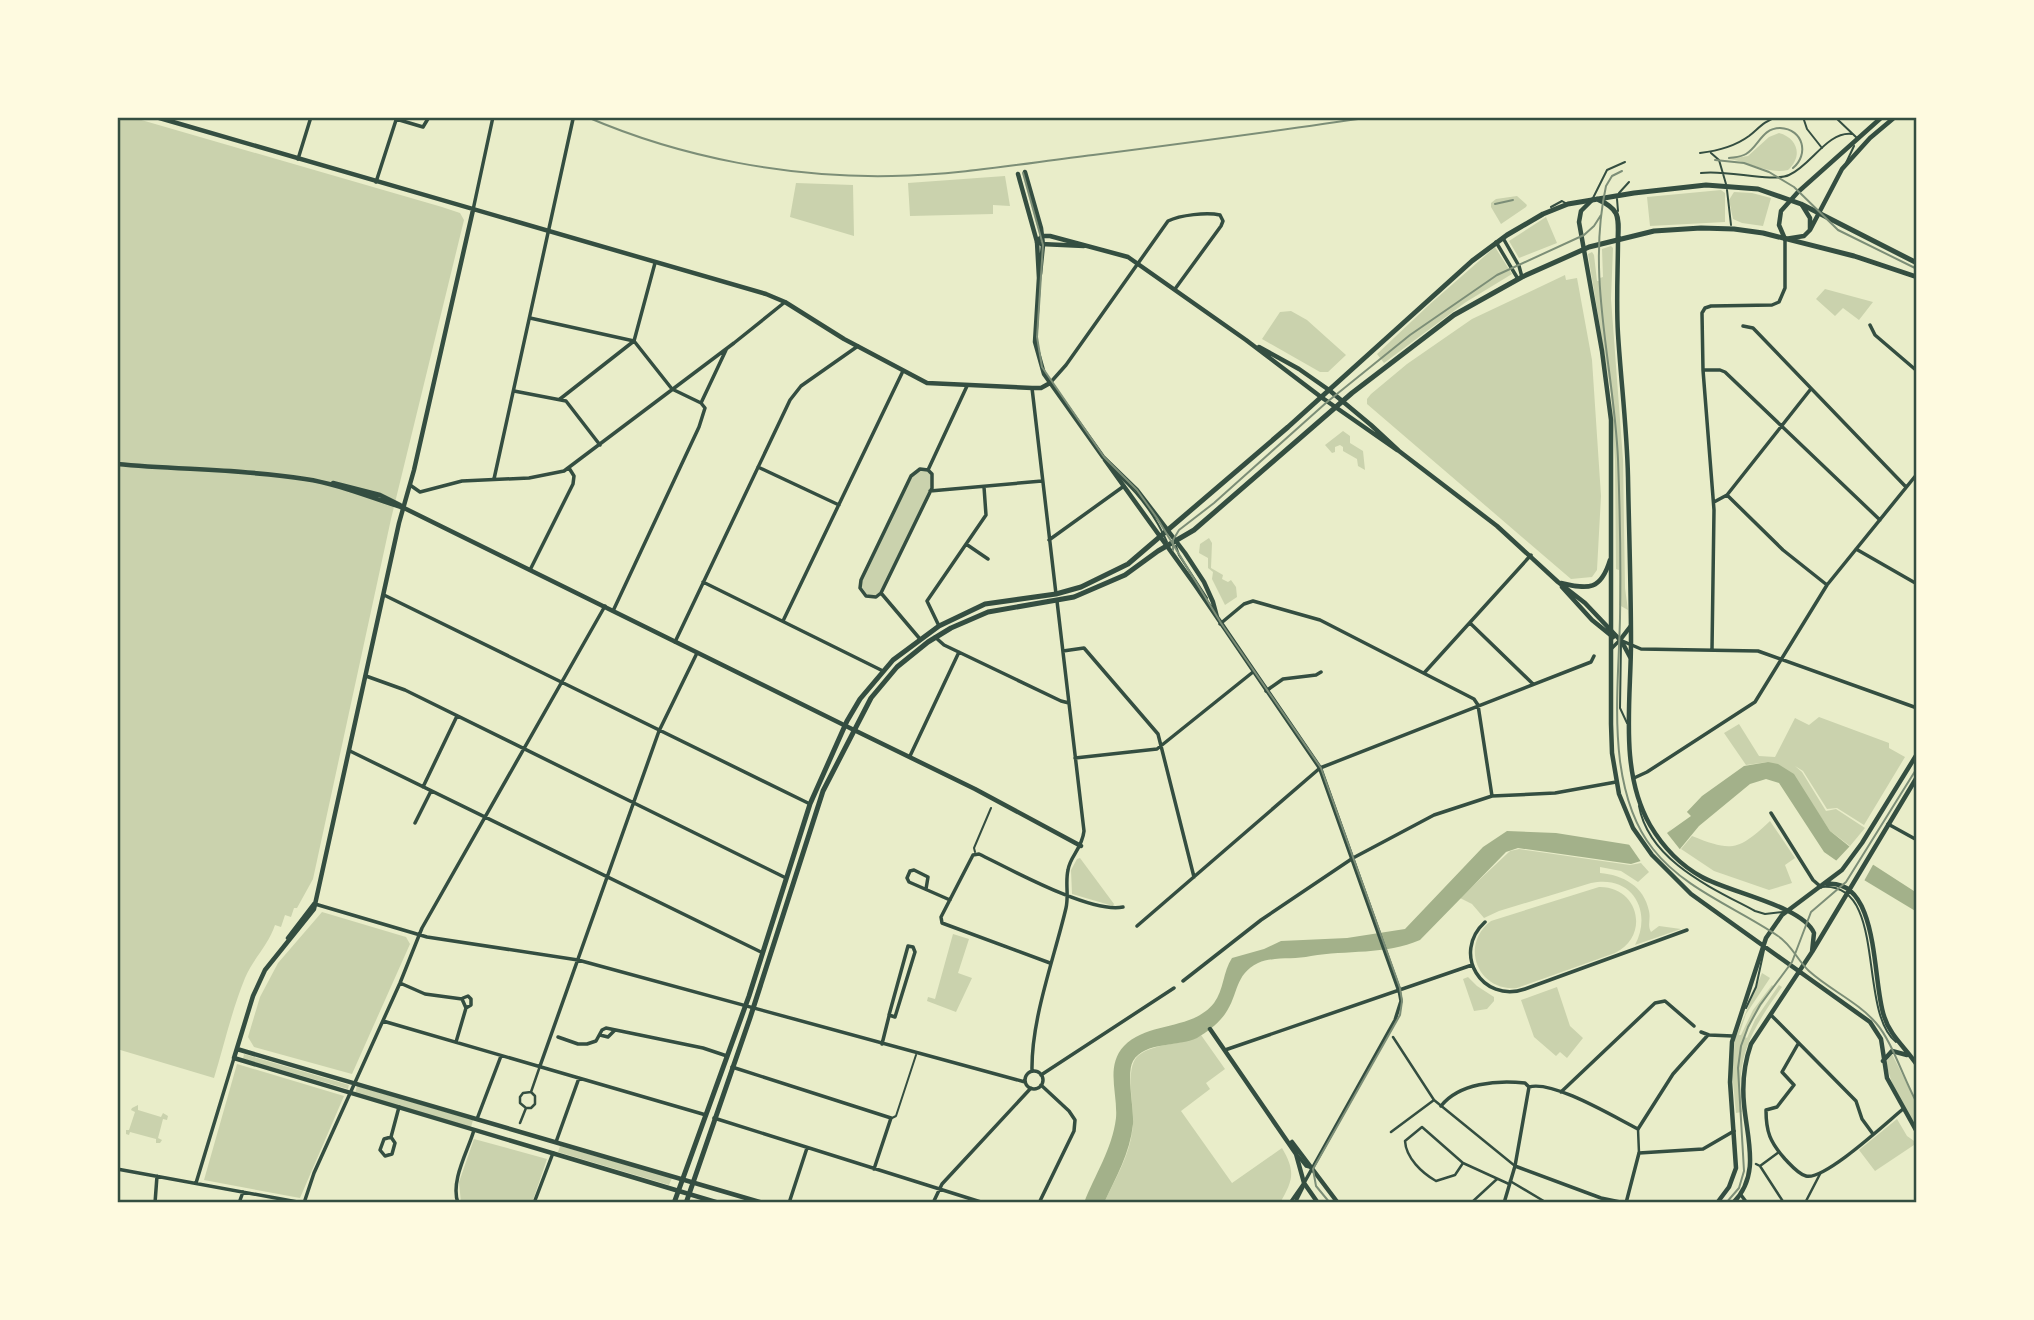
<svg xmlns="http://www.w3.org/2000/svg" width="2034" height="1320" font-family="'Open Sans',sans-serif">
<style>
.green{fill:#cad2ad}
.water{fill:#a3b18a}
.pier{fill:#e9edc9}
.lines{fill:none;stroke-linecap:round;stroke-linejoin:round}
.service{stroke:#344e41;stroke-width:2}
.pedestrian{stroke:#344e41;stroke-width:2.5}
.minor{stroke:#344e41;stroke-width:3.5}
.tertiary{stroke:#344e41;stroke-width:4.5}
.secondary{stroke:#344e41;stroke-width:4.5}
.primary{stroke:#344e41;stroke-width:5}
.tram{stroke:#7c8e77;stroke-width:2}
.rail{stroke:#7c8e77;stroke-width:2}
.neatline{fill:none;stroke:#344e41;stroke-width:2.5}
</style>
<rect width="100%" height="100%" fill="#e9edc9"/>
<path class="green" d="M117 117H131L442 207 460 213 464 220 391 519 313 879 297 908H294L291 917 285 915 281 927 275 925C269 944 253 959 245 978 232 1010 224 1045 214 1078L117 1049Z
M1779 133C1798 138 1803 157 1788 170 1769 175 1747 161 1728 159L1748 156 1769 137Z
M1005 176 1010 206 993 205V214L910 216 908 183Z
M796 183 853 185 854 236 790 217Z
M1721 190 1725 193V222L1650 226 1647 197Z
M1734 192 1752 193 1771 198 1763 226 1742 223 1733 219 1729 200Z
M1517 196 1527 205 1526 207 1501 224 1491 207V203L1496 199Z
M1546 217 1557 243 1519 258 1509 241Z
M1611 246 1613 248 1611 299 1623 460 1625 588 1628 610 1619 605V570L1616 569 1615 461 1611 394 1588 254 1592 252 1594 255 1597 281H1600V278L1603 277 1602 249Z
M1495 247 1512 274 1466 302 1384 363 1377 354 1430 304Z
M1565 275 1566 280 1577 278 1592 360 1601 496 1597 570 1592 577 1571 579 1367 404V399L1371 394 1407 364 1472 319Z
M1825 289 1873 302 1859 320 1843 308 1835 316 1816 299Z
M1291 311 1307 320 1346 355 1328 372H1320L1262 339 1280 312Z
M1343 431 1350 436V443L1363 451 1365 470 1358 466 1357 459 1343 451V447L1340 445 1335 447V452L1332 453 1325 445Z
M916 470 930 471 933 484 881 593 870 598 860 585 911 476Z
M1209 538 1212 543 1211 568 1223 575 1222 579 1228 582 1231 580 1236 587 1237 597 1225 605 1212 579 1213 572 1208 568V558L1199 553 1200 544Z
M1819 717 1889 743V748L1905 757 1864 825 1837 808 1827 809 1803 771 1795 766 1802 772 1826 811 1836 809 1865 828 1850 846 1830 831 1813 805 1768 762 1746 765 1724 733 1739 724 1759 756 1775 757 1795 718 1809 725Z
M1770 821 1795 858 1785 865 1792 883 1769 890 1714 871 1681 849 1692 836C1732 852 1738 851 1770 821Z
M1519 849 1630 865 1641 863 1649 872 1638 882 1621 871 1600 867V873C1623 875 1644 886 1649 911 1651 919 1647 925 1651 932L1659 926 1681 929 1635 945C1653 911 1632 874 1591 883L1499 911 1484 918 1472 904 1460 898 1510 851Z
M1080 858 1114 904 1113 906 1072 894 1071 870 1077 859Z
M1599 887C1638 886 1651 935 1615 953L1517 988C1478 992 1459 945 1491 921Z
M322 912 406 937 410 944 352 1074 254 1047 248 1037 260 997 278 963Z
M953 934 969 939 958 973 972 978 956 1012 927 1001 928 997 935 999Z
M1762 973 1770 978 1746 1014 1739 1035H1741L1753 1010 1772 985 1774 987 1753 1018 1745 1037 1747 1038 1755 1020 1779 985 1782 987C1751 1031 1735 1056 1742 1112L1736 1113 1732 1072 1735 1039Z
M1468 977 1477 986 1494 997V1001L1487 1009 1474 1011 1463 979Z
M1557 987 1570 1026 1583 1038 1567 1058 1560 1052 1556 1056 1534 1037 1521 1000Z
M1201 1035 1225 1069 1206 1083 1210 1089 1181 1111 1232 1183 1282 1148C1296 1172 1293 1180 1280 1203H1104C1116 1177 1132 1152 1133 1122 1134 1105 1124 1066 1139 1055 1157 1042 1182 1046 1201 1035Z
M244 1054 349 1085 348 1089 243 1059Z
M1892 1054 1917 1104V1125C1902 1108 1890 1083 1886 1062Z
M237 1064 344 1096 300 1198 204 1180Z
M357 1086 473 1120 471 1127 355 1093Z
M138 1105V1110L161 1117 163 1113 168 1116 167 1120 163 1119 158 1138 162 1140 160 1143H156V1139L130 1132 129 1135 126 1134V1130H129L135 1112 131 1110 132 1108Z
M1897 1119 1907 1136 1917 1143 1875 1171 1859 1150Z
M474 1139 547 1159 532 1203H461L459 1182Z
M560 1146 672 1178 669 1185 558 1152Z"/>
<path class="water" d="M1768 762 1778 764 1794 774 1830 831 1869 862 1917 893V912L1864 880 1824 852 1779 783 1766 779 1750 784 1699 826 1680 849 1631 864 1518 848 1506 852 1420 940C1386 955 1346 950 1311 956 1293 960 1275 956 1258 963 1234 975 1239 994 1225 1014 1218 1024 1207 1032 1197 1038 1179 1047 1145 1041 1133 1061 1126 1073 1134 1108 1133 1124 1130 1153 1116 1177 1104 1203H1084C1095 1174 1112 1150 1116 1118 1118 1094 1105 1066 1124 1046 1148 1021 1192 1031 1214 1003 1224 990 1223 971 1232 958L1264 949 1281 941 1347 938 1405 929 1483 847 1507 831 1556 833 1631 845 1667 833 1702 796 1744 766Z"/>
<path class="pier" d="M1686 811 1691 816 1667 833 1682 852 1644 866 1628 843 1665 831 1667 833Z
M1850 846 1874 863 1864 881 1834 863Z"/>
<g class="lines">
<path class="service" d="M1803 117 1807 129 1822 148
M1835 117 1857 138
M1700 153C1717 151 1734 147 1749 136 1759 128 1764 121 1777 117
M1711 153 1719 160 1726 184
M1846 163 1854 146
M1701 173C1726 169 1772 183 1789 175 1811 166 1827 131 1852 134
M1727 190 1731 225
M1619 193 1629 182
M1593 198 1607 170 1625 162
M1617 199 1618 211
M1551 207 1562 201 1567 204
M1119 476C1140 495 1156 517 1167 542
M1176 546 1179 555 1207 598
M1621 642 1620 708 1627 723
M1639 806C1649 861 1712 888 1755 911L1765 914 1783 912
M975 852 974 848 991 808
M1822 887C1888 882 1857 1011 1896 1042
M1746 1008 1756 987 1764 950
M892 1118 896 1116 916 1055"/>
<path class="pedestrian" d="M1393 1037 1434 1100 1515 1166
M531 1092 540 1066
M520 1123 526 1108H531L535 1104V1096L531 1092 523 1093 520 1097V1103L526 1108
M1638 1129 1639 1153
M1391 1132 1434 1100
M1463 1163 1455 1175 1436 1181C1422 1173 1406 1158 1405 1141L1422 1127 1463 1163 1509 1184
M1756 1164 1760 1166 1779 1152
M1760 1166 1784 1203
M1510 1181 1547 1203
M1471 1203 1497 1179
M1805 1203 1820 1174"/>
<path class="minor" d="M331 117H339
M396 119 423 127 429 117
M298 159 311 117
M376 182 397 117
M473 210 493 117
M1503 238 1519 266 1522 277
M1496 242 1518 279
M530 318 634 341
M1870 325 1875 335 1917 371
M1743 326 1753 328 1906 487
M1703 370H1720L1725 372 1880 520
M1050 383 1066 365 1168 221C1180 215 1207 212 1220 215L1223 221 1221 226 1175 289
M1032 388 1056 594
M514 391 566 401 600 445
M560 399 634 341 655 263
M701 403 726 350
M758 467 839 505
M920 469 928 470 932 474V488L881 593 876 597 866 596 860 588 861 580 911 476Z
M928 470 967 386
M494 479 573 119
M410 485 420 492 462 481 529 478 564 471 734 343 785 302
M930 491 1042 481
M1727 495 1810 390
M1714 502 1727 495 1783 550 1827 585
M1049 540 1124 486
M966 544 988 559
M1856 549 1917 584
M530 570 573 484 574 476 569 468
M703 582 883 671
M881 593 920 639
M384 595 810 804
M613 611 699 427 705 408 701 403 672 389 634 341
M783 621 903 371
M1470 623 1533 684
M1220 624 1244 604 1253 601 1320 620 1474 699 1478 705 1492 796
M939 626 927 601 986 515 984 487
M935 637 944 645 1061 701 1069 703
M675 642 790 400 801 386 858 346
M1612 648 1620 640 1641 649 1758 651 1917 708
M1712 649 1714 510 1703 370 1702 313 1705 308 1711 306 1772 305 1779 302 1785 288V239
M1063 651 1084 648 1158 734 1194 877
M1425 672 1531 555
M366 676 405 690 786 878
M1266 691 1283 679 1316 675 1321 672
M350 751 763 953
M910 756 959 652
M1075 758 1157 749 1253 672
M1634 778 1647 772 1755 702 1827 585 1917 474
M423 787 457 716
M1771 813 1813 880 1821 887
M415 823 431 791
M1888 824 1917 840
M926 889 928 877 914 870 910 871 907 878 909 882 950 900
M315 904 427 937 578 960 1025 1082
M1485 922C1451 953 1482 1004 1525 989L1687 930
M1137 926 1320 768 1591 662 1594 656
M908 946 913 947 915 952 895 1017 889 1015Z
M1050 963 942 923 941 917 973 855 979 854C1010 869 1091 914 1123 907
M1183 981 1261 920 1353 858 1434 815 1492 796 1555 793 1616 782
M400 983 425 994 462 999 466 1008 456 1042
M463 998 468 996 471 999V1005L466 1008
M1771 1015 1856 1101 1862 1119 1873 1134
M383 1021 706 1115
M1701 1032 1709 1035 1733 1036
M600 1035 608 1037 615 1030
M558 1037 578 1044H587L596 1041 602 1030 606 1028 703 1048 727 1056
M882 1044 889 1016
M1798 1044 1782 1072 1794 1085 1777 1107 1766 1110C1766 1132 1770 1142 1785 1159 1790 1164 1798 1174 1806 1176 1824 1181 1886 1123 1903 1109
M1225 1050 1472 965
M540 1066 659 731 697 653
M732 1067 891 1118 874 1169
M1032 1071C1031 1019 1054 959 1066 908 1069 895 1065 883 1068 870 1070 856 1082 849 1084 831L1057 601
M1025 1080a9 9 0 1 1 18 0a9 9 0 1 1-18 0Z
M1041 1075 1174 988
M1561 1092 1655 1003 1665 1001 1694 1026
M1441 1106C1459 1083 1497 1080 1525 1083L1529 1087C1553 1080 1614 1117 1638 1129L1673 1074 1708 1035
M714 1118 984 1203
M477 1119 501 1056
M391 1137 395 1143 392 1154 385 1156 380 1150 384 1139 391 1137 399 1107
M556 1142 579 1078
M1298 1156 1306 1166 1310 1167
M1515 1166 1601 1198 1625 1203
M117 1169 303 1203
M196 1183 234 1058
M1741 1195 1747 1203
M155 1203 157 1176
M239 1203 243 1192
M304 1203 314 1173 400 983 422 928 605 606
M458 1203C450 1181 468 1151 474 1130
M534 1203 553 1153
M789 1203 807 1148
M933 1203 942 1184 1031 1088
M1039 1203 1074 1131 1075 1120 1069 1111 1041 1085
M1290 1203 1304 1183 1395 1020 1401 1001 1399 990
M1295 1203 1304 1185
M1504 1203 1515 1166 1529 1087
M1626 1203 1639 1153 1703 1149 1734 1131"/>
<path class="tertiary" d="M156 117 766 294 785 302 844 339 927 383 1032 388H1041L1050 383
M473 210 414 470 399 523 314 909 265 970 253 996 234 1058 719 1203
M1037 242 1039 278 1035 342 1044 374 1103 457 1137 490 1185 553 1204 582 1213 602 1217 617
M1040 274 1043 245
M1329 390 1371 425 1399 451 1497 526 1558 582 1585 603 1622 642 1630 657
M1321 397 1397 450
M1105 460 1195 585 1320 768 1399 990
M1561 583C1589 590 1601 590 1610 560
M1562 587 1592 620 1613 637
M1620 640 1630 627
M854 730 975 789 1081 846
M288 938 314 904
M1210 1029 1296 1154 1304 1183 1318 1203
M237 1049 763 1203
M1292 1142 1338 1203"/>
<path class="secondary" d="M1882 117 1798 192 1781 211 1779 225 1785 239 1804 236 1810 230 1842 169 1870 138 1895 117
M1025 172 1041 228 1043 245
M1018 174 1037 242
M1592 200 1581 211 1579 222 1602 351 1611 420V724L1612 753 1619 794 1633 828 1652 855 1691 894 1870 1022 1881 1039 1887 1078 1917 1132
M1802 205 1810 218V229
M1618 238C1618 270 1616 302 1618 334 1621 382 1627 429 1628 477 1629 532 1631 587 1631 642 1631 701 1619 771 1650 825 1663 847 1680 865 1702 877 1728 892 1803 906 1814 933L1812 952
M1037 242 1042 236H1050L1128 257 1246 340 1321 397
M1041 244 1084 246
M1259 347 1299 369 1329 390
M117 464C180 470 243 469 305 479 339 484 371 498 404 508L854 730
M333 483 380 495 400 505
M1827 884C1880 879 1872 982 1884 1016 1890 1036 1906 1048 1917 1065
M1883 1061 1892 1051 1907 1055
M1717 1203 1729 1187 1736 1168 1730 1082 1732 1042 1766 938 1782 915 1842 870 1862 843 1917 754
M1733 1203C1761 1175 1747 1139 1744 1104 1742 1083 1744 1064 1751 1044L1812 952 1917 777"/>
<path class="primary" d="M1597 199C1619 209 1619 215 1618 238
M674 1203 749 996 810 804 847 721 860 699 893 660 939 626 985 604 1056 594 1081 587 1128 564 1288 427 1472 261 1507 235 1543 214 1568 204 1634 193 1706 185 1758 189 1801 204 1917 263
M686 1203 750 1018 823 791 871 698 897 667 928 642 951 628 988 612 1074 597 1125 575 1158 551 1194 530 1352 393 1454 315 1522 277 1589 247 1654 231 1701 228 1734 229 1763 233 1854 256 1917 277"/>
<path class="tram" d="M1729 158C1735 157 1741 157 1746 154 1759 146 1762 128 1780 128 1804 129 1809 155 1793 168
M1715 160 1744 163 1769 172 1794 187 1838 230 1917 269
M1622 171 1612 176 1606 186C1586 277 1614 368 1618 459 1620 512 1621 565 1620 618 1619 665 1614 713 1620 761 1624 791 1633 824 1653 849 1684 889 1737 908 1778 936 1792 945 1797 960 1809 971 1830 990 1858 1002 1876 1023 1892 1041 1904 1080 1917 1103
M1023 173 1043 245 1037 337 1042 367 1104 457 1137 490 1157 518 1221 623 1321 768 1400 988 1402 1001 1400 1015 1313 1169 1316 1186 1330 1203
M1173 550V540L1179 530 1214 503 1327 402 1410 335 1497 275 1584 235 1594 226 1601 215
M1726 1203 1739 1188 1744 1171 1738 1068 1741 1046 1748 1027 1760 1005 1792 962 1811 912 1846 882 1917 768"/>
<path class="rail" d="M587 117C682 158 790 178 892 176 959 175 1026 163 1093 155 1186 143 1278 131 1371 117
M1495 204 1513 200"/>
</g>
<rect width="2034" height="1320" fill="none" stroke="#fefae0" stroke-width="238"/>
<rect x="119" y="119" width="1796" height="1082" class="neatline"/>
</svg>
